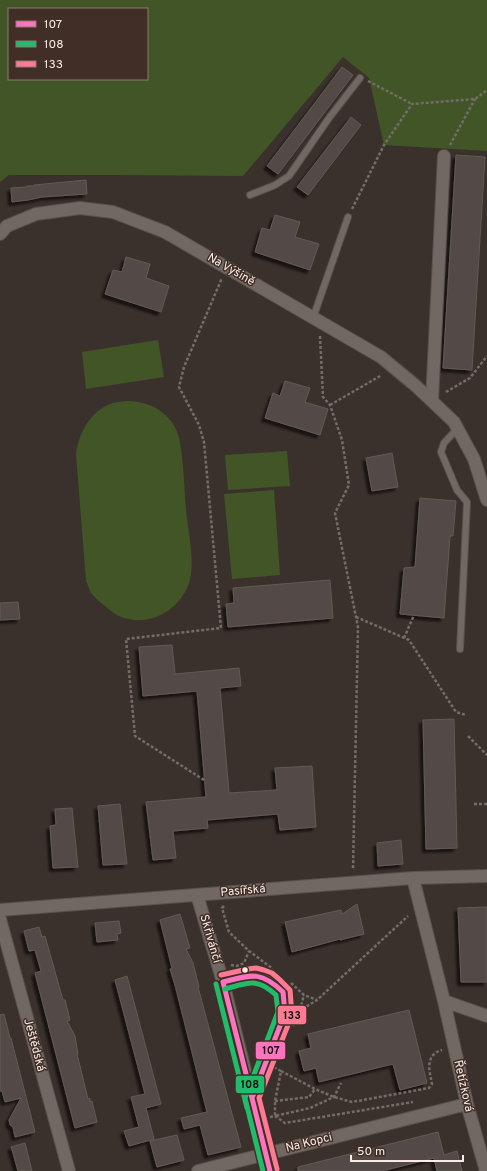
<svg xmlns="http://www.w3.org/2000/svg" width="487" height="1171" font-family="Overpass,sans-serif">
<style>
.green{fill:#415526;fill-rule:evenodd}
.building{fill:#534a46;stroke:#635a55;filter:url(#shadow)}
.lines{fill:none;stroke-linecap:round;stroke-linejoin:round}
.lane-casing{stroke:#59504c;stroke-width:8}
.street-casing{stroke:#59504c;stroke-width:14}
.path{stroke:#746c68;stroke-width:2.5;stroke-dasharray:3 2;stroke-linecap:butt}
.lane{stroke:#716863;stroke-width:6}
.street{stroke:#716863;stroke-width:12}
.bus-1-casing{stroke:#412e26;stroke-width:8}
.bus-2-casing{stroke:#412e26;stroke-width:8}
.bus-3-casing{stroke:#412e26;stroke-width:8}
.bus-1{stroke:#fc73be;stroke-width:5}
.bus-2{stroke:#20bc6c;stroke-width:5}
.bus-3{stroke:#fe7a93;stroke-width:5}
.bus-dot{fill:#faede8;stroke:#412e26;stroke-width:1.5}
.labels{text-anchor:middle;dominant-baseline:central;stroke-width:3;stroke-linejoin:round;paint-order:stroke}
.street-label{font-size:12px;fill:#faede8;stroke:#412e26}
.line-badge{stroke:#412e26;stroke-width:1.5}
.pale-badge-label{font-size:11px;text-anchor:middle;font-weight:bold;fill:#111}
</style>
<defs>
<filter id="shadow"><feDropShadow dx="-3.5" dy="3.5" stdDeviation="1" flood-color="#0009"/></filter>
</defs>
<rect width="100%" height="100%" fill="#3b312c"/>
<path class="green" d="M0 0H487V151L384 145 369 78 343 57 243 176 116 175H9L0 182ZM9 9H147V79H9Z
M158 340 164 377 86 389 82 352Z
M126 401C144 401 160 407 171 421 176 427 179 436 180 443 184 465 184 488 186 510 188 532 197 569 187 588 176 612 148 627 121 617 116 615 111 611 106 607 101 603 95 598 91 593 89 589 88 585 86 581L76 454C79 432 91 410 113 403 117 402 122 402 126 401Z
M287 451 290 486 228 490 225 455Z
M274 490 280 575 232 579 224 494Z"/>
<path class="building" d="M342 67 353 75 278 174 267 166Z
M351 117 361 125 308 195 297 187Z
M456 155 485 157 472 370 443 368Z
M86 180 87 194 42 197 28 200 12 202 11 188 27 187V186H34V185Z
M275 215 300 222 295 237 319 244 310 270 255 252 262 228 270 230Z
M126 257 150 264 146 278 169 286 161 312 105 294 113 270 122 272Z
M285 381 310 388 305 402 328 409 320 435 265 418 273 393 280 396Z
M392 453 398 487 372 491 366 458Z
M420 498 456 501 453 536H450L444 618 400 614 404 568 415 567Z
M330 580 333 618 228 627 226 604 234 603 233 588Z
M18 602 20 619 0 620V603Z
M172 645 175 674 239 668 241 686 220 688 229 793 277 790 275 768 312 766 316 827 280 830 278 814 207 820 208 828 173 831 176 858 153 860 146 802 206 797 197 691 143 696 139 647Z
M454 719 457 848 426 849 423 720Z
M120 804 127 864 103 865 98 806Z
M72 808 78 867 53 868 50 826 56 825 55 809Z
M401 840 403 864 378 866 377 843Z
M357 904 364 934 340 940V939L292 952 285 922 341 910 342 914Z
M487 907V982H461L458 908Z
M180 914 190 948 186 949 193 963 199 987H198L241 1147 208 1155 200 1125 184 1129 181 1118 207 1112 175 985 170 969 172 968 160 920Z
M119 921 121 933 117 934 118 940 97 942 95 923Z
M39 927 42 937 45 936 63 1000H65L70 1020 67 1021 75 1036 78 1054H77L88 1099 90 1098V1102L92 1101 97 1122 75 1128 35 973 41 971 35 950 29 951 24 931Z
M127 976 161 1104 146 1108 154 1139 129 1146 124 1131 139 1127 131 1097 145 1094 115 980Z
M409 1010 427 1083 400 1090 393 1064 319 1082 316 1068 304 1071 299 1051 311 1048 308 1034Z
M4 1014 10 1038H11L35 1132 15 1137 13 1127 10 1125 9 1120 21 1098 5 1102 2 1091H0V1015Z
M438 1132 444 1155 457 1151 462 1171H437L434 1158 382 1171H298V1167Z
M177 1135 184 1160 157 1167 150 1141Z
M25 1143 32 1171H18L13 1153 11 1147Z"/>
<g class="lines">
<g class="lane-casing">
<path id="lane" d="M250 195 275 185 289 176 329 118 360 78
M313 318 348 217
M457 429 444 443 441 452 457 490 467 502 460 649
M223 982C252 975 261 968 283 992L285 1013 253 1094"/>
</g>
<g class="street-casing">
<path id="street" d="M0 234 7 226 36 214 80 208 113 212 165 232 381 357 416 386 454 422 474 459 487 500
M432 401 444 156
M413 878 444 1001 467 1104 486 1171
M197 895 223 982 270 1171
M0 910 413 878 487 876
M0 919 69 1171
M444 1001 487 1016
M198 1171 467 1104"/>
</g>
<path class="path" d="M368 81 412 104
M450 145 475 99
M352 209 384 145 412 104 475 99 487 90
M320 336 323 397 330 405 342 440 349 485 335 513 358 627 353 870
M446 392 470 378 487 356
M330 405 382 375
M356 617 409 640 456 712 466 715
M404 638 414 615
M468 736 487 755
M204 780 135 736 126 639 221 628 204 442 199 425 179 387 184 367 222 278
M474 804H487
M224 906 222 908 229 932 249 951 273 969
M231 965 237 966 244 963 249 951
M291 983 304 995 317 1000
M300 1010 304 995
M293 1026 299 1011 317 1000 408 916
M274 1067 281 1071 275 1101V1116L310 1108 334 1097 341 1083
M281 1071 315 1089 334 1097 352 1102 429 1088 432 1084C429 1070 425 1055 442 1050
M275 1101 309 1097 315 1089
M270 1117 275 1116 285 1123 413 1102"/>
<use href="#lane" class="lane"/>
<use href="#street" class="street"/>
<g class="bus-1-casing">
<path id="bus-1" d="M223 982C251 975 260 970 283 992L285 1013 252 1098 270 1171
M223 982 254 1106"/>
</g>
<g class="bus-2-casing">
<path id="bus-2" d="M216 984 247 1108
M225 989C248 983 257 977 276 995L278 1012 245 1098 263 1171"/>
</g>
<g class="bus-3-casing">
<path id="bus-3" d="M221 975 248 969 256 968 264 970 272 973 279 979 290 990 292 1015 259 1098 277 1169"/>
</g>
<use href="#bus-1" class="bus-1"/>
<use href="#bus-2" class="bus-2"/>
<use href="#bus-3" class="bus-3"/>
</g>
<circle class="bus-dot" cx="245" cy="970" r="3.5"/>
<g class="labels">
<g class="street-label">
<text transform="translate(231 270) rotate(30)">Na Výšině</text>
<text transform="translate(243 891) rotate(-5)">Pasířská</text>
<text transform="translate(210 939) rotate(74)">Skřivánčí</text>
<text transform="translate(34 1045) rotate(75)">Ještědská</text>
<text transform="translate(463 1086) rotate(77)">Řetízková</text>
<text transform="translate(309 1143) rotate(-14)">Na Kopci</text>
</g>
</g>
<g class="line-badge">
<rect x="277" y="1005" width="30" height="20" rx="4" fill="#fe7a93"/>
<rect x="255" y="1041" width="31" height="19" rx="4" fill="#fc73be"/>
<rect x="235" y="1075" width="30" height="19" rx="4" fill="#20bc6c"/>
</g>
<g class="pale-badge-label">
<text x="292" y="1019">133</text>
<text x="271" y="1054">107</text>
<text x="250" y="1088">108</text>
</g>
<rect x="8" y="8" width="140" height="72" fill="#412e26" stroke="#8b7a74"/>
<rect x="16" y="21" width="20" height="6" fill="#fc73be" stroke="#8b7a74"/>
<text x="44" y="28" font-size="12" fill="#faede8">107</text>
<rect x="16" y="41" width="20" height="6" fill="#20bc6c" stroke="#8b7a74"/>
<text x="44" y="48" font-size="12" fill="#faede8">108</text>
<rect x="16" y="61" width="20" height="6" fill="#fe7a93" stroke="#8b7a74"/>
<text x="44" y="68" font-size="12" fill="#faede8">133</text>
<path d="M351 1155v6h112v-6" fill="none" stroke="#faede8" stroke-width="2"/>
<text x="357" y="1155" font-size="12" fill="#faede8" stroke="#412e26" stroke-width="3" paint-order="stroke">50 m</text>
</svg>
